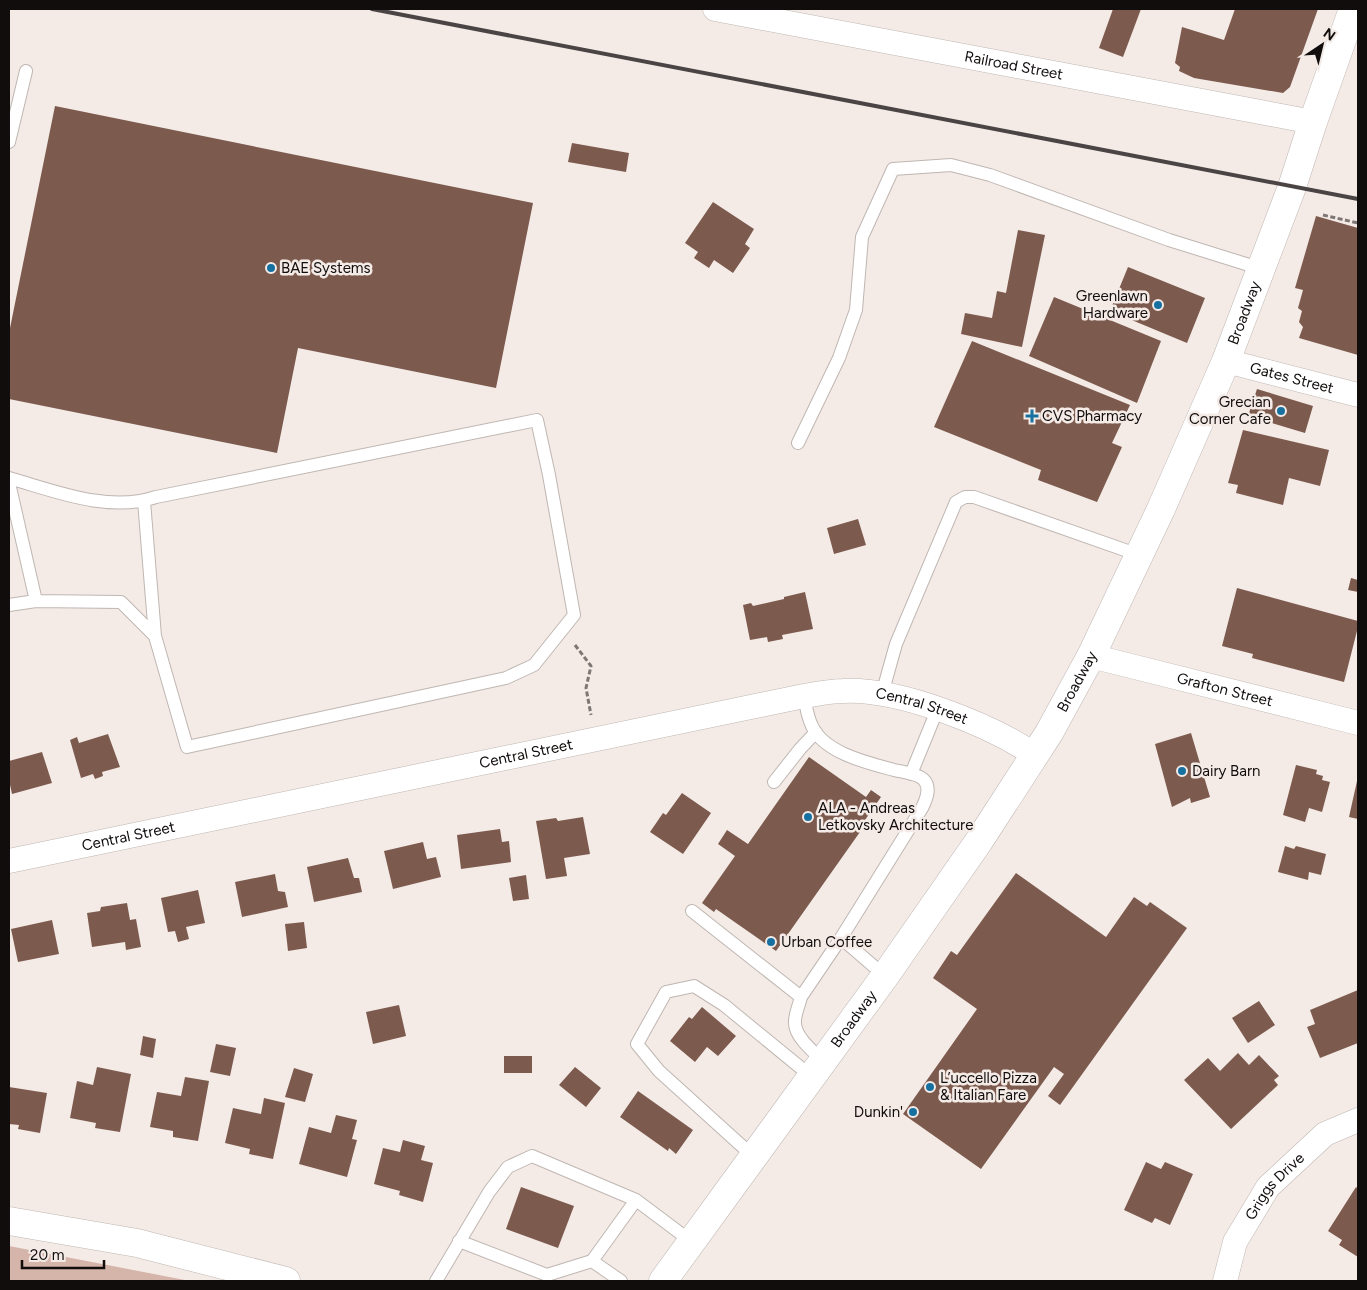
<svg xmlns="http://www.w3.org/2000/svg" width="1367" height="1290" font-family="Figtree,sans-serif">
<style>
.green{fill:#d5b4a9}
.building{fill:#7d5a4e}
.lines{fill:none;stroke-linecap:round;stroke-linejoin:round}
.service-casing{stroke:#bfb6b2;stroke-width:14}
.minor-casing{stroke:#bfb6b2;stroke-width:25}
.secondary-casing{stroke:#bfb6b2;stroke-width:29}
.path{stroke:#7d7775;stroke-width:3;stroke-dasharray:5 2.5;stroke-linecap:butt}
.service{stroke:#fff;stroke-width:12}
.minor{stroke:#fff;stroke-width:24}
.secondary{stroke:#fff;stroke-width:28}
.rail{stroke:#4a4544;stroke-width:4}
.poi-dot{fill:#1771a0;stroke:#f4ebe7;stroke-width:2}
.labels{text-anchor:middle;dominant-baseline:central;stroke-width:5;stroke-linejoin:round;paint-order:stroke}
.street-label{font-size:15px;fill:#100d0c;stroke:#f4ebe7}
.poi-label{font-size:15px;fill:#100d0c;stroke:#f4ebe7;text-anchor:start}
</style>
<rect width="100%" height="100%" fill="#f4ebe7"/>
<path class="green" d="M9 1246 190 1281H9Z"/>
<path class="building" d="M1113 9H1141L1123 57 1099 48Z
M1235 9H1318L1290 87 1283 93 1194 78 1179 71 1180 67 1175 63 1182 27 1224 40Z
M55 106 533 203 496 388 298 348 277 453 9 399V333Z
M572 143 629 153 626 172 568 162Z
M713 202 754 229 745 244 750 248 733 273 714 260 709 268 694 258 698 252 685 243Z
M1316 216 1358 228V355L1299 338 1303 327 1299 322 1302 311 1298 308 1303 290 1295 288Z
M1018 230 1045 235 1022 347 961 334 965 313 992 318 997 291 1006 293Z
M1128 267 1205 298 1187 343 1110 311Z
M1054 297 1161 341 1137 403 1029 356Z
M972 341 1130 405 1112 443 1122 447 1097 502 1038 480 1041 470 934 427Z
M1257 389 1313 406 1305 433 1248 416Z
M1243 430 1329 450 1320 486 1289 478 1283 505 1236 493 1238 485 1228 483Z
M858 519 866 545 834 554 827 528Z
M1351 578 1358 580V592L1348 590Z
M1237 588 1358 621V627L1344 682 1252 658 1253 654 1222 646Z
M805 592 813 629 782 635 783 639 768 642 767 637 750 640 743 605 751 603 753 606 784 599V597Z
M1191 733 1210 797 1191 803 1190 798 1172 807 1155 744Z
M108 734 120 767 102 772 103 776 95 779 93 774 81 778 70 740 77 737 79 743Z
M42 752 52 783 12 794 9 780V761Z
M809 757 866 797 871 790 881 797 865 820 867 822 776 951 716 909 714 912 702 903 735 856 718 844 727 830 748 844Z
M1296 765 1317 770 1316 774 1323 776 1322 780 1330 782 1322 812 1309 808 1305 822 1283 815Z
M1357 781H1358V819L1349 817Z
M682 793 711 813 683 854 650 832 663 813 666 815Z
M583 817 590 854 564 858 567 876 546 879 536 821 556 818 558 821Z
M500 829 502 842 509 841 511 862 461 869 457 835Z
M423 842 427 859 436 857 441 877 393 889 384 851Z
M1285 846 1294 849 1296 846 1326 854 1321 875 1309 872 1308 880 1278 872Z
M348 858 354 878H359L362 892 314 902 307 867Z
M1016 873 1106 937 1134 897 1147 906 1150 902 1187 928 1060 1105 1048 1096 1064 1074 1054 1067 981 1169 903 1114 977 1009 933 978 951 951 957 955Z
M275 874 278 891 285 892 288 907 242 917 235 882Z
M526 875 529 899 513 901 509 878Z
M198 890 205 923 186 927 189 939 178 942 175 931 168 932 161 898Z
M127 903 130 920 136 919 141 947 126 950 125 942 92 947 87 913 100 911 101 907Z
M52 920 59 954 18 962 11 929Z
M304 922 307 948 288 951 285 924Z
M1358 990V1043L1320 1058 1307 1027 1315 1024 1310 1010Z
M1259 1001 1275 1025 1248 1043 1232 1018Z
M399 1005 406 1036 373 1044 366 1012Z
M702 1007 736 1036 718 1056 707 1047 695 1062 670 1041 689 1017 692 1019Z
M143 1036 156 1039 153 1058 140 1055Z
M216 1044 236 1048 230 1076 210 1072Z
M1238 1053 1249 1065 1259 1055 1279 1076 1274 1080 1278 1085 1231 1129 1184 1080 1208 1058 1220 1071Z
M504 1056H532V1073H504Z
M97 1067 131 1074 120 1132 95 1128 96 1123 70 1118 77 1081 93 1085Z
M575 1067 601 1088 586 1107 559 1085Z
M294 1068 313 1074 305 1102 285 1097Z
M185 1077 209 1081 198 1141 173 1137V1131L150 1127 157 1092 181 1096Z
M9 1087 47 1093 40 1133 18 1129 19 1125 9 1124Z
M638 1091 693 1130 676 1154 669 1148 668 1151 620 1117Z
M264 1098 285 1103 273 1159 249 1154 250 1149 225 1143 233 1108 261 1114Z
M336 1115 357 1120 352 1139 357 1140 347 1177 299 1164 309 1127 331 1133Z
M403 1140 425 1146 421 1160 433 1163 423 1202 399 1195 400 1191 374 1184 383 1148 400 1152Z
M1146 1162 1161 1169 1165 1162 1193 1174 1170 1225 1155 1218 1152 1223 1124 1210Z
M521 1187 574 1206 558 1248 506 1229Z
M1356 1187 1358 1189V1257L1339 1245 1342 1240 1328 1231Z"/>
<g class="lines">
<g class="service-casing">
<path id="service" d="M9 142 26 71
M798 443 839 358 856 310 862 237 893 169 951 165 990 175 1169 240 1262 269
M9 478C55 491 108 513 156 497L537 420 549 475 574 615 534 665 506 678 187 747 155 636 121 602 36 601 9 605
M9 483 36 601
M144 501 155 636
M882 694 896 644 956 502 965 497H974L1139 555
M911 774 938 708
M774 782 800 749 816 732
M692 911 801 997 841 938 922 808C926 800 932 787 923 779 916 773 902 772 894 770 868 763 824 753 812 726 807 716 806 705 804 696
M841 938 885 976
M801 997C799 1006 794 1015 795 1024 796 1038 814 1052 823 1061
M754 1157 659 1071 637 1044 666 992 694 986 724 1005 812 1077
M459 1241 547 1275 592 1261
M436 1281 489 1192 508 1167 532 1156 636 1200 692 1242
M621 1281 592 1261 636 1200"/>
</g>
<g class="minor-casing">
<g id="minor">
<path id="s1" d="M715 9 1313 122"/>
<path id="s2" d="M1226 361 1358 395"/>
<path id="s3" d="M1091 656 1358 723"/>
<path id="s4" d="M9 861 804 696C817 694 830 691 843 691 898 688 989 724 1035 755"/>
<path id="s5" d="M1225 1281 1235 1242 1268 1187 1325 1134 1358 1120"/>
</g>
</g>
<g class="secondary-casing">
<g id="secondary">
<path d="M9 1221 137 1243 286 1281"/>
<path id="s6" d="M663 1281 885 976 979 841 1049 733 1091 656 1161 509 1226 361 1292 187 1313 122 1353 9"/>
</g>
</g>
<path class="path" d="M1323 215 1358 223
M575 645 591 666 586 688 591 715"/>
<use href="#service" class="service"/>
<use href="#minor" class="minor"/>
<use href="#secondary" class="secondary"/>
<path class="rail" d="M372 9 1358 199"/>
</g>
<g class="poi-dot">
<circle cx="271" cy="268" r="5"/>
<circle cx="1158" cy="305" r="5"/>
<circle cx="1281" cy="411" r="5"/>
<path d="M1029.5 408.5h5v5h5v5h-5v5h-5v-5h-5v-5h5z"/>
<circle cx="1182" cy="771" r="5"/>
<circle cx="808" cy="817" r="5"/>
<circle cx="771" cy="942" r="5"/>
<circle cx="930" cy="1087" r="5"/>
<circle cx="913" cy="1112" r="5"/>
</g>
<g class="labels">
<g class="street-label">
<text stroke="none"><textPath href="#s1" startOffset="304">Railroad Street</textPath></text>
<text stroke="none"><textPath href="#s6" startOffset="1134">Broadway</textPath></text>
<text stroke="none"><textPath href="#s2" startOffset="68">Gates Street</textPath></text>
<text stroke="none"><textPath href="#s6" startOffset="729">Broadway</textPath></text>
<text stroke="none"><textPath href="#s3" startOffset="138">Grafton Street</textPath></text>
<text stroke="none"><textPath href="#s4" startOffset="932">Central Street</textPath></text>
<text stroke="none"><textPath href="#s4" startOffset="528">Central Street</textPath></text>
<text stroke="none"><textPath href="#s4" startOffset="122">Central Street</textPath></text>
<text stroke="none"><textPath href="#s6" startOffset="324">Broadway</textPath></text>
<text stroke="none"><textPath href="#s5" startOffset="109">Griggs Drive</textPath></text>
</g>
<g class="poi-label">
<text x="281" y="268">BAE Systems</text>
<text x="1148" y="296" text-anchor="end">Greenlawn<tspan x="1148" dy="17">Hardware</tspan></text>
<text x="1271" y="402" text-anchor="end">Grecian<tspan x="1271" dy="17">Corner Cafe</tspan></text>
<text x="1042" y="416">CVS Pharmacy</text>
<text x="1192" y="771">Dairy Barn</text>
<text x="818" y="808">ALA - Andreas<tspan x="818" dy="17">Letkovsky Architecture</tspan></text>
<text x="781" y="942">Urban Coffee</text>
<text x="940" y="1078">L’uccello Pizza<tspan x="940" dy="17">&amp; Italian Fare</tspan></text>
<text x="903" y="1112" text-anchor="end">Dunkin'</text>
</g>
</g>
<rect width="1367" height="1290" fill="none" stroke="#100d0c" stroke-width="20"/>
<g transform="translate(1322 45) rotate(35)" stroke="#f4ebe7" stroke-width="4" paint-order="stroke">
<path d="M0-4L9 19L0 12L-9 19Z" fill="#100d0c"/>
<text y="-8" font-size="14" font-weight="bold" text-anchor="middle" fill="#100d0c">N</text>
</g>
<path d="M22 1260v8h82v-8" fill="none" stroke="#100d0c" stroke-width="2.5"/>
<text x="30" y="1260" font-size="15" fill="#100d0c" stroke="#f4ebe7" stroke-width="4" paint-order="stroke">20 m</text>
</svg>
